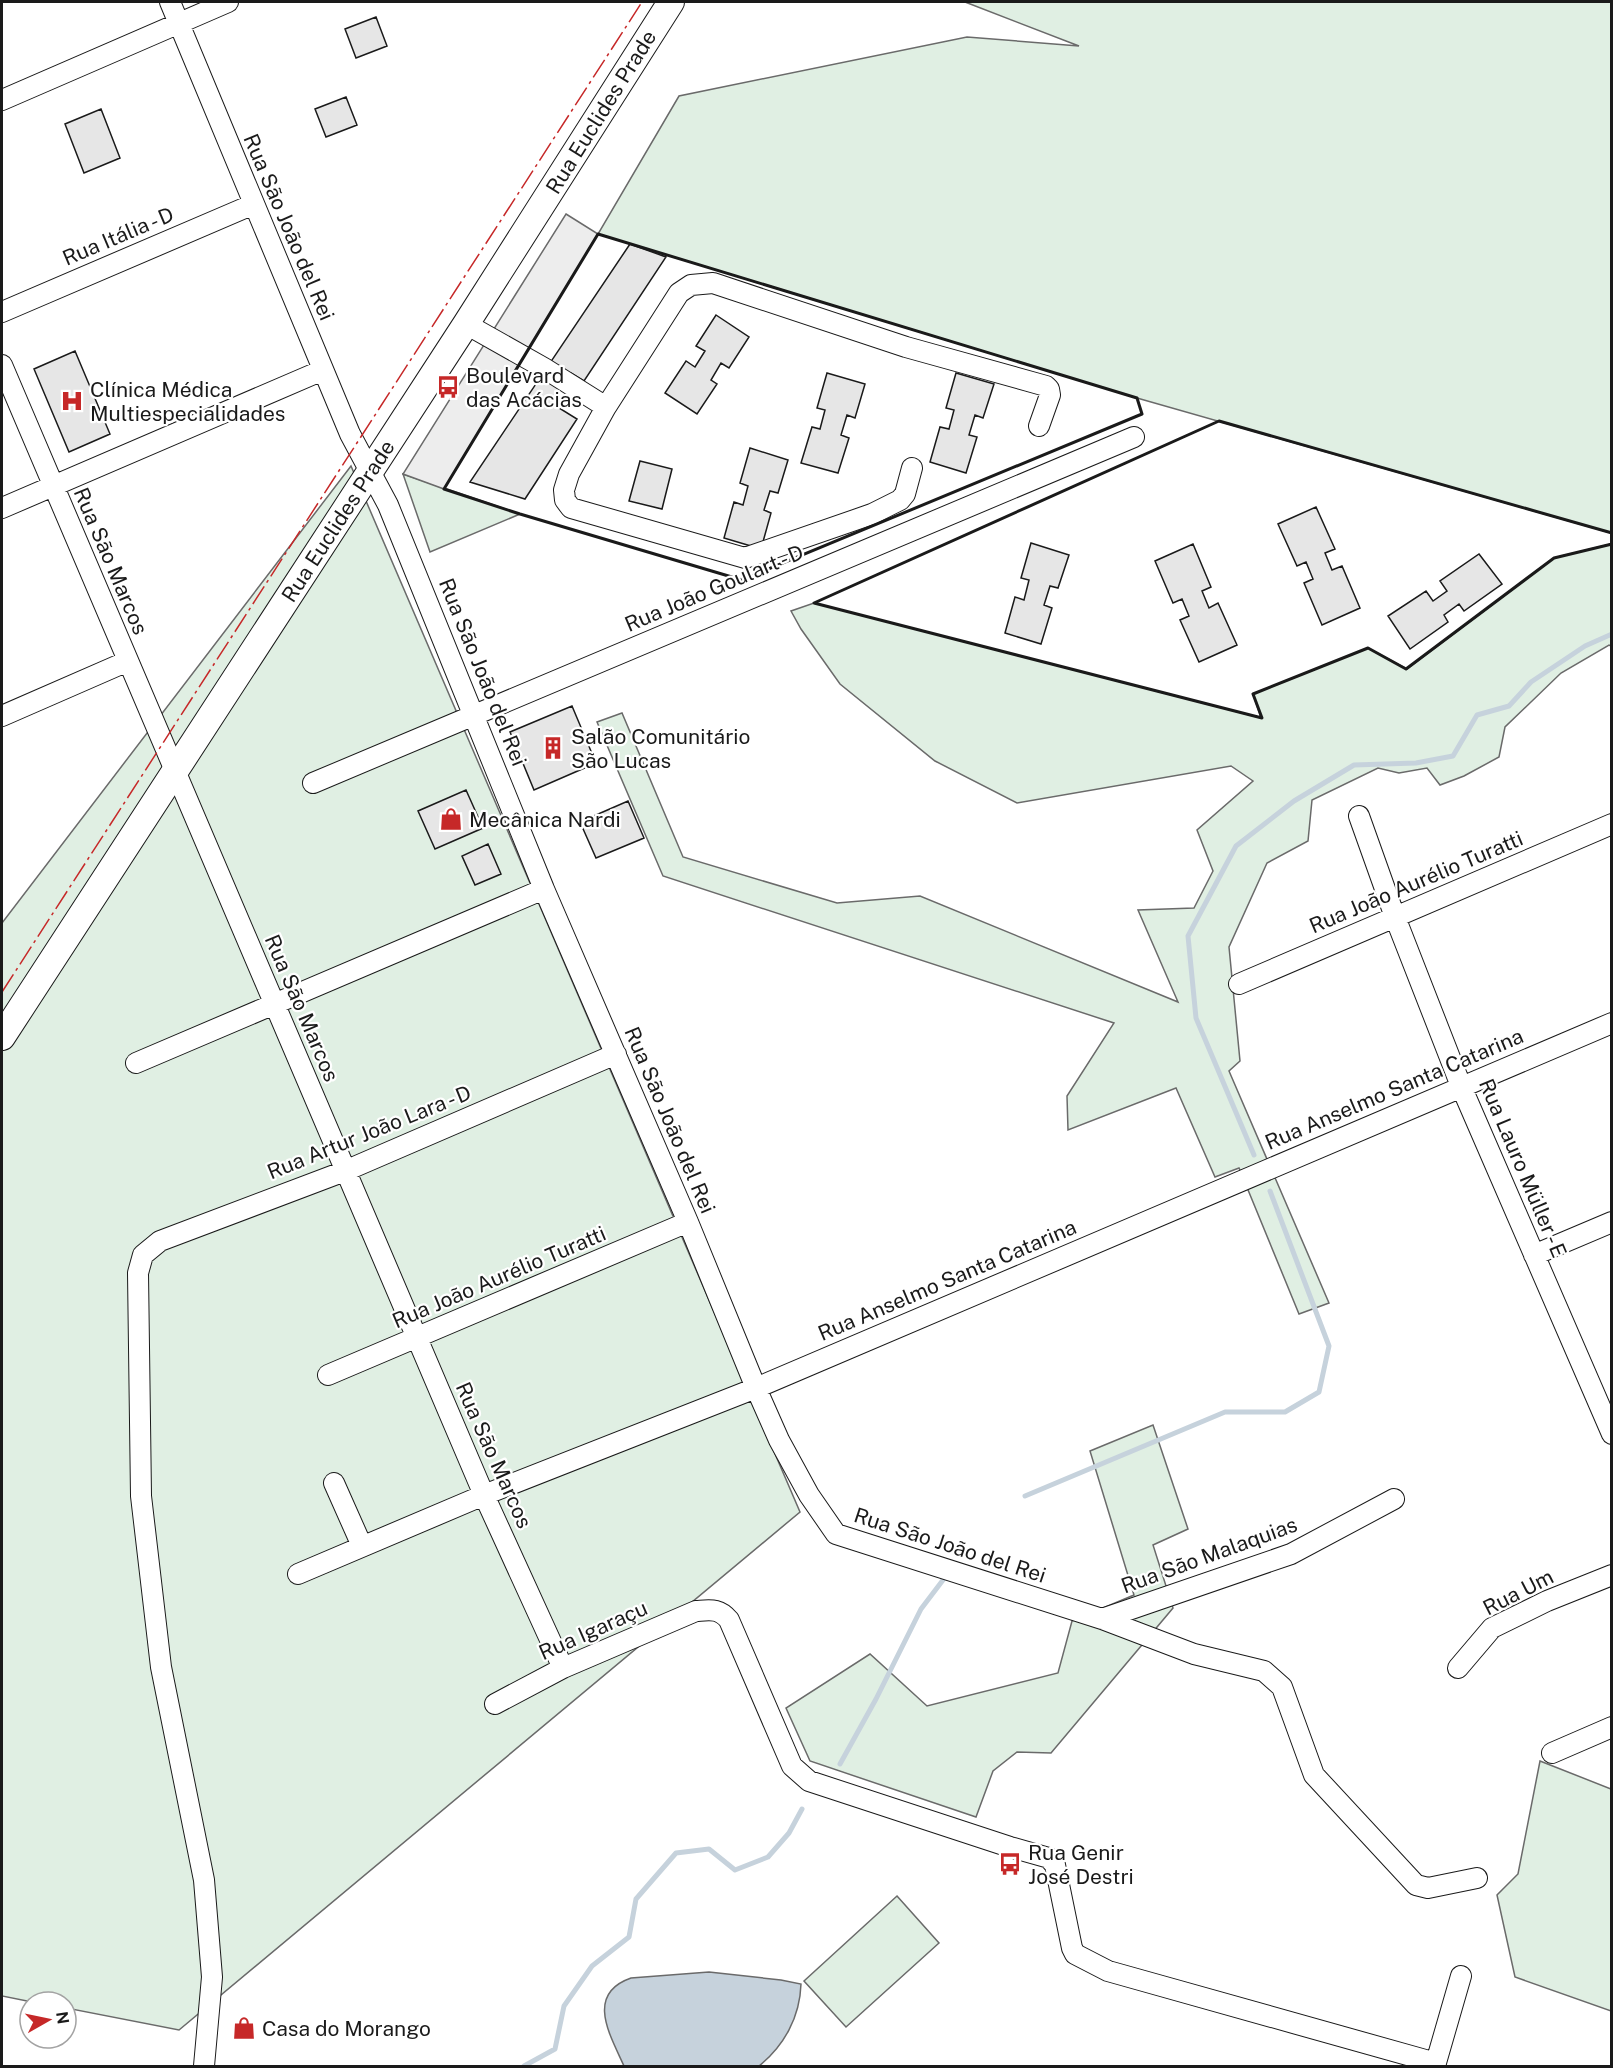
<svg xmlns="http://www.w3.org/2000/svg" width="1613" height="2068" font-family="'Public Sans',sans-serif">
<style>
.green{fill:#e0efe3;stroke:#6a6a6a;stroke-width:1.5}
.parking{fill:#ededed;stroke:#6a6a6a;stroke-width:1.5}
.water{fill:#c6d2dc;stroke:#6a6a6a;stroke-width:1.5}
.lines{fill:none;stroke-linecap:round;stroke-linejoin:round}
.stream{stroke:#c6d2dc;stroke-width:5}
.building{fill:#e6e6e6;stroke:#1a1a1a;stroke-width:1.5}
.minor-casing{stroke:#1a1a1a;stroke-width:22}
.major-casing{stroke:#1a1a1a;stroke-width:28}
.minor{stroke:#fff;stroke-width:20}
.major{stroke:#fff;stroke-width:26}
.wall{stroke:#1a1a1a;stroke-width:3}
.power{stroke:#c62828;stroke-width:1.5;stroke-dasharray:21 4.5 3 4.5;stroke-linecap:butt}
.labels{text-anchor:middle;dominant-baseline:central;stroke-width:4.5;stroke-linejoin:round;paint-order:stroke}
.street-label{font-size:21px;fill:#1a1a1a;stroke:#fff}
.poi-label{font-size:21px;fill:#1a1a1a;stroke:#fff;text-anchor:start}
</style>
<rect width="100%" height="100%" fill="#fff"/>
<path class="green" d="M965 2H1611V533L1137 398 598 234 679 96 967 37 1079 46Z
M351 466 800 1512 179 2030 66 2008V2002H32L2 1996V923Z
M403 474 520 514 430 552Z
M1611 544V646L1609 645 1561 673 1505 727 1499 757 1464 776 1440 785 1427 768 1399 773 1378 768 1312 800 1308 841 1267 863 1229 947 1240 1061 1229 1071 1329 1303 1299 1314 1239 1168 1215 1177 1176 1088 1068 1130 1067 1096 1114 1023 663 876 597 722 622 713 683 857 837 903 920 896 1178 1002 1138 910 1194 908 1213 871 1197 830 1253 781 1231 766 1017 803 935 761 840 684 801 629 791 611 814 603 1261 718 1253 694 1368 648 1407 669 1554 558Z
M1153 1425 1188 1529 1153 1545 1173 1608 1051 1753 1017 1752 993 1771 976 1817 810 1761 786 1708 870 1654 927 1706 1058 1673 1072 1621 1134 1595 1090 1451Z
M1540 1761 1611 1789V2011L1515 1977 1497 1895 1518 1874Z
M897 1896 939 1943 846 2027 804 1981Z"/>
<path class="parking" d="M566 214 598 234 444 489 403 474Z"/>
<path class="water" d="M709 1972 781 1980 801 1984C800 2017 784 2046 759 2066H624C610 2035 585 1994 631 1978Z"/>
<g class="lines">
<path class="stream" d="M1254 1155 1196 1018 1188 936 1236 846 1294 801 1354 765 1416 763 1453 756 1477 715 1509 706 1531 682 1585 646 1612 634
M1025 1496 1225 1412H1285L1319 1392 1329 1346 1270 1191
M840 1764 876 1699 921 1609 943 1580
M524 2066 555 2049 564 2006 592 1966 629 1937 636 1899 676 1853 709 1849 735 1870 768 1857 789 1833 802 1809"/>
</g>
<path class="building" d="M376 17 387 46 356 58 345 29Z
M346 97 357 125 326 137 315 109Z
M101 109 120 158 84 173 65 124Z
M630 244 666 257 584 381 571 373 551 403 577 419 525 499 470 482Z
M716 315 749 337 729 368 721 363 711 380 717 384 697 414 665 393 686 361 695 367 705 351 696 346Z
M75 351 110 434 69 452 34 369Z
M827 373 865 384 855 418 847 415 841 435 849 438 838 473 801 463 812 427 820 429 825 410 817 408Z
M956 373 994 384 983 418 975 415 969 435 977 437 966 473 930 462 940 427 949 429 954 410 946 408Z
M750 448 788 460 778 493 770 491 764 510 771 513 761 549 724 538 734 502 743 505 748 486 740 483Z
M640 461 672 469 662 509 629 501Z
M1316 507 1335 549 1325 553 1332 570 1342 566 1360 608 1322 625 1304 583 1313 579 1306 562 1297 566 1278 524Z
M1031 543 1069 555 1058 588 1050 586 1044 605 1052 608 1041 644 1005 633 1015 597 1024 600 1029 580 1021 578Z
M1193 544 1211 587 1202 591 1209 608 1218 603 1237 645 1199 662 1180 620 1189 616 1182 599 1173 603 1155 561Z
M1479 554 1502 584 1464 611 1459 604 1444 615 1448 622 1410 649 1388 616 1426 591 1433 601 1447 591 1440 581Z
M572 706 596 763 534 790 510 732Z
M466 790 483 828 435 849 418 811Z
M628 801 644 838 596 858 580 822Z
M488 844 501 874 475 885 462 856Z"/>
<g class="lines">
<g class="minor-casing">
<path id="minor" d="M170 2 350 434 388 505 544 889 688 1222 756 1388 779 1440 809 1495 836 1534 1102 1619 1194 1654 1264 1671 1282 1687 1314 1775 1416 1885 1428 1888 1477 1878
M2 100 228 2
M2 312 254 204
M466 324 544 368 606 407
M2 365 484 1495 563 1668
M912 468 905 494 900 500 872 514 745 558 571 508 565 500 564 490 569 474 606 407 679 293 691 285 713 283 906 347 1046 386 1049 389 1050 395 1039 426
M2 508 323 370
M2 716 128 661
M313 783 1134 437
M1359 816 1395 917 1461 1086 1612 1434
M1239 984 1612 824
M136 1063 544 889
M1534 1255 1612 1222
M328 1375 688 1222
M334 1483 362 1546
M298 1574 484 1495 756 1388 1612 1023
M1102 1619 1291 1554 1394 1499
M1458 1668 1492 1628 1547 1601 1612 1575
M495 1704 563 1668 696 1611C711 1610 719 1608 729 1620L792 1766 809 1781 1010 1847 1049 1858 1055 1865 1072 1948 1075 1954 1108 1971 1436 2063
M1552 1753 1612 1727
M204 2066 212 1977 204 1880 161 1667 141 1496 138 1273 143 1255 160 1241 345 1171 616 1054
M1435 2066 1461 1976"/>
</g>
<g class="major-casing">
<path id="major" d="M2 1037 466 324 671 2"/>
</g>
<use href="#minor" class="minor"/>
<use href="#major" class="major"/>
<path class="wall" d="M598 234 1137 398 1142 414 742 580 520 514 444 489Z
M1612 533 1219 421 814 603 1262 718 1253 694 1368 648 1406 669 1554 558 1612 544"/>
<path class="power" d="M2 992 642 2"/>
</g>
<defs>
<g id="bus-bare" transform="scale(1.8)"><path d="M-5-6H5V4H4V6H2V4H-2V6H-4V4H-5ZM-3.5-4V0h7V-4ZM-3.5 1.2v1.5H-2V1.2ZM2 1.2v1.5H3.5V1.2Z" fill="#c62828" stroke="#fff" stroke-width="2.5" paint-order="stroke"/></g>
<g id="hospital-bare" transform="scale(1.8)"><path d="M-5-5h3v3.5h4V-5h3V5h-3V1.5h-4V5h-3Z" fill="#c62828" stroke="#fff" stroke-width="2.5" paint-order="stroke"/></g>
<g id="building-bare" transform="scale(1.8)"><path d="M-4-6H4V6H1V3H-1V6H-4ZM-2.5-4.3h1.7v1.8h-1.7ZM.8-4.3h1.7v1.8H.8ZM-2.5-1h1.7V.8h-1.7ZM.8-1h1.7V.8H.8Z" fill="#c62828" stroke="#fff" stroke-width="2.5" paint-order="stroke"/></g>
<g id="shop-bare" transform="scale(1.8)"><path d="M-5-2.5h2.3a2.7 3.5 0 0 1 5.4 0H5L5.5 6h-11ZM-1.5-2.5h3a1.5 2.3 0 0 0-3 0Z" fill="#c62828" stroke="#fff" stroke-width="2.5" paint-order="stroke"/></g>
</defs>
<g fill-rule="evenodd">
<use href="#bus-bare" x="448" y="387"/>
<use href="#hospital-bare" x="72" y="401"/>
<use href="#building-bare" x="553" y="748"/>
<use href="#shop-bare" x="451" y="819"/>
<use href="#bus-bare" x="1010" y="1864"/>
<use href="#shop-bare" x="244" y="2028"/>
</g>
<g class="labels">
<g class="street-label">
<text transform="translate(601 112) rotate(-58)">Rua Euclides Prade</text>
<text transform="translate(289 227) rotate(67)">Rua São João del Rei</text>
<text transform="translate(118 236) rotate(-23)">Rua Itália - D</text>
<text transform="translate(338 521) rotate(-57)">Rua Euclides Prade</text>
<text transform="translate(111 561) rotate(67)">Rua São Marcos</text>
<text transform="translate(714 588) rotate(-23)">Rua João Goulart - D</text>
<text transform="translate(483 672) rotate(68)">Rua São João del Rei</text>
<text transform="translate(1416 882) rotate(-23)">Rua João Aurélio Turatti</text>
<text transform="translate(302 1008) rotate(67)">Rua São Marcos</text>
<text transform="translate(1394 1089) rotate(-23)">Rua Anselmo Santa Catarina</text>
<text transform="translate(670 1120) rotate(67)">Rua São João del Rei</text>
<text transform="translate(369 1132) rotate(-22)">Rua Artur João Lara - D</text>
<text transform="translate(1523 1168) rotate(67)">Rua Lauro Müller - E</text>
<text transform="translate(499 1277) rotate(-23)">Rua João Aurélio Turatti</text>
<text transform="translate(947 1280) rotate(-23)">Rua Anselmo Santa Catarina</text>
<text transform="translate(494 1455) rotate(66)">Rua São Marcos</text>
<text transform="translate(950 1545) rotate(18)">Rua São João del Rei</text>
<text transform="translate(1209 1555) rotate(-20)">Rua São Malaquias</text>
<text transform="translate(1518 1592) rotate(-27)">Rua Um</text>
<text transform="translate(593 1630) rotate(-24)">Rua Igaraçu</text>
</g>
<g class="poi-label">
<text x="466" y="375">Boulevard<tspan x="466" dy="24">das Acácias</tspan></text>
<text x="90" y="389">Clínica Médica<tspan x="90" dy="24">Multiespecialidades</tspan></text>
<text x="571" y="736">Salão Comunitário<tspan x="571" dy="24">São Lucas</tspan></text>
<text x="469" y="819">Mecânica Nardi</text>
<text x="1028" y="1852">Rua Genir<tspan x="1028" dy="24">José Destri</tspan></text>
<text x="262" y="2028">Casa do Morango</text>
</g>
</g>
<rect width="1613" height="2068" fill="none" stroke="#1a1a1a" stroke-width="6"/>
<g transform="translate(48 2020) rotate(81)"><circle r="28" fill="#ffffff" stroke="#a3a3a3" stroke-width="1.5"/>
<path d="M0-4.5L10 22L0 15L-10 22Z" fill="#c62828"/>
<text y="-9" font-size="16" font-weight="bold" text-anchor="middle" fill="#1a1a1a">N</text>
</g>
</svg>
